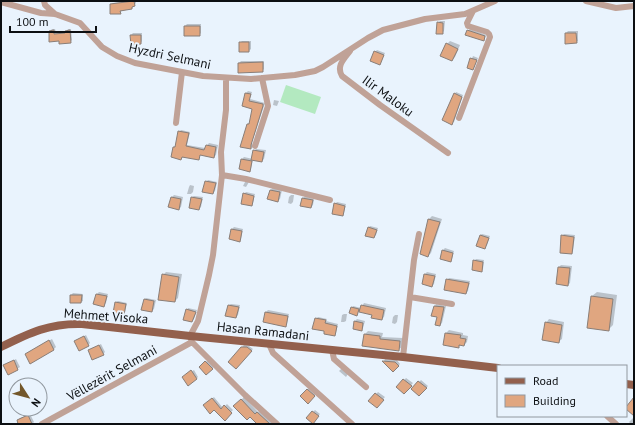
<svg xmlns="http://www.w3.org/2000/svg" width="635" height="425" font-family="'PT Sans',sans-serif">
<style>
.green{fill:#b3e9c0}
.shadow{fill:#0003}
.building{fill:#e0a680;stroke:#897e78}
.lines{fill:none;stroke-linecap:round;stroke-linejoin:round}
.minor{stroke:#c0a297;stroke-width:6}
.major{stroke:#93604d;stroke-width:8}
.labels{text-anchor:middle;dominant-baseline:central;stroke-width:4;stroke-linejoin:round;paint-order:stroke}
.street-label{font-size:13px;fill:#0c0f12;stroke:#e9f3fd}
</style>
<rect width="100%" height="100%" fill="#e9f3fd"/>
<path class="green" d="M286 85 321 97 315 114 280 102Z"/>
<path class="shadow" d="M127 1H136V3L132 8 122 10 120 13 111 5 113 3Z
M440 21H445L444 31 442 33 438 23Z
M187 24H201V33L199 35 185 26Z
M52 29H55L56 32H66L68 29H71L72 40 70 42 60 40 50 31Z
M470 29 486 35 485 38 483 40 468 31Z
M568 31H578V41L576 42 566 33Z
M133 33H142V41L141 43 131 35Z
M242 41H251V49L249 51 240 43Z
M450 41 460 45 455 57 452 60 447 44Z
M377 50 385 53 380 64 375 52Z
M473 56 478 58 474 67 468 68Z
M241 61H264V69L262 71 239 63Z
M248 91 252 92 250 99 265 103 252 142 253 147 251 148 248 124 250 122 254 108 243 105 246 93Z
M456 92 463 95 454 122 452 123 455 94Z
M274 100 279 101 277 106 273 105Z
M181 130 190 132 187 145 205 148 209 143 218 145 216 155 214 157 201 154 198 159 183 157 181 158 174 147 176 145 179 132Z
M256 149 266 150 264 159 262 161 253 159 251 169 249 171 242 159 244 157 253 159 254 151Z
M208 180 217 182 215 191 213 193 206 182Z
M245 182H249L246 187 243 186Z
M190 185 194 186 193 192 191 194H187L189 187Z
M272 188 282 190 280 199 278 201 269 199 271 190Z
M246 192 255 194 253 203 251 205 244 194Z
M174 195 183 197 181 207 179 209 172 197Z
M291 195H294L293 202 291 204 288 203 289 197Z
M194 196 203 197 201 207 199 209 192 197Z
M305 196 314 199 313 205 311 207 301 205 303 198Z
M337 202 346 204 344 213 343 215 335 204Z
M432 216 442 219 431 253 428 256 421 254 429 219Z
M370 226 378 228 376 235 374 237 368 228Z
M234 227 243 229 241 239 239 241 230 239 232 229Z
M482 234 490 236 487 245 485 247 480 235Z
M564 234 575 235 573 251 572 253 562 236Z
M445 248 454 251 452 259 450 261 443 250Z
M476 259 484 260 483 269 481 271 474 261Z
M561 265 572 266 570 283 568 285 559 267Z
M166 272 182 274 178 298 175 301 163 275Z
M427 272 436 274 434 284 432 286 425 274Z
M449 278 470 281 468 291 466 293 447 280Z
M99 292 108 294 106 303 104 305 95 303 97 294Z
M597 292 617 295 613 325 608 330 592 296Z
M73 293 83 294V301L81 302 71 295Z
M146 298 156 300 154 309 152 311 144 300Z
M118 301 127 303 125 312 123 314 116 302Z
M364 303 386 308 384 317 382 319 373 314 359 311 357 315 352 308 353 306 361 308Z
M231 304 240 305 238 315 236 317 229 305Z
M436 304 446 306 442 323 440 325 438 316 433 315 435 306Z
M188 308 197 310 194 319 192 321 187 310Z
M268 310 289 314 287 324 285 326 264 321 266 312Z
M344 314H347L346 321 344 322H341L342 315Z
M395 315H398L397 322 395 324 392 323 393 317Z
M318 317 327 319 326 321 338 324 336 333 334 335 326 331 316 319Z
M357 319 365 321 363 328 361 330 354 328 355 321Z
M549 319 564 322 562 339 558 342 546 323Z
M449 330 463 333V335L468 336 467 342 464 345H461L458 347 446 333Z
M368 331 383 333 382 337 403 338 402 347 398 350 365 334Z
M86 335 90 343 88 345 75 341Z
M52 339 56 347 54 349 41 356 26 354Z
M101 344 105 352 103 354 89 350Z
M244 345 249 346 253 349 236 367 229 362Z
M16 359 20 367 9 374 7 364Z
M385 359 397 360 400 364 393 371 384 361Z
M208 360 214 367 206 374 200 367Z
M342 368 348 374 346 377 339 371Z
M194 370 198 377 197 378 183 377Z
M406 378 413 383 404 393 398 387Z
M421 380 428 386 419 395 413 389Z
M309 388 316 394 308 402 302 396Z
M378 392 385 397 378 405 370 401Z
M214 397 223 408 227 404 233 410 224 419 214 409 204 405Z
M244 397 258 412 260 410 275 424H259L250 415 235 406Z
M315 410 320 414 314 420 307 418Z
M30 414 34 422 32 424H19L18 420 20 418Z
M634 417V424H631L629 422Z"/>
<path class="building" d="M134 1 135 6 132 7V9L120 11 121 14H110V4Z
M437 22 443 23V34H436Z
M184 26H200V36H184Z
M54 30V34L65 33V31L70 30 71 43 59 44V41L49 42V31Z
M467 30 485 36 484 41 465 35Z
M565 33H576L577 43 565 44Z
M130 35H141V44L131 45Z
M239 42H249V52H239Z
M446 43 458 49 452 61 440 56Z
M374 51 384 55 380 65 370 61Z
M470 58 477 60 473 70 467 68Z
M263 62V72L238 73V63Z
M245 93 251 94 249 101 263 104V106L251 145V149L240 147 247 124H249L252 109 242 106Z
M454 93 462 97 452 125 442 120Z
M178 131 189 133 186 146 204 150 206 145 216 147 214 158 200 155 199 160 182 157 181 160 171 157 173 147H175Z
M253 150 264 152 262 162 251 160Z
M241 159 252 161 250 172 239 169Z
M205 181 216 183 213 194 202 192Z
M270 190 280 192 278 202 267 199Z
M243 193 254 196 252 206 241 204Z
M171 197 181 199 179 210 168 207Z
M191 197 202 199 199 210 189 208Z
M302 198 313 200 311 208 300 206Z
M334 203 345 206 343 216 332 214Z
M428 219 440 222 428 257 420 254Z
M368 227 377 230 374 238 365 236Z
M231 229 242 231 240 242 229 239Z
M480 235 489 238 485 249 476 246Z
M561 235 574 237 572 254 560 253Z
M442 250 453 253 451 262 440 259Z
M473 260 483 262 482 272 472 270Z
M558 267 570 268 568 286 556 284Z
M162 274 179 277 175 302 158 300Z
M424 274 435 276 432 287 422 284Z
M446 279 469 283 466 294 444 290Z
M96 294 107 296 104 307 93 304Z
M70 295H82L81 303H70Z
M591 296 613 299 609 331 587 328Z
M144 299 154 301 152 312 141 310Z
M115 302 126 304 124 315 113 313Z
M228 305 239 307 236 318 225 316Z
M361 305 384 310 382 320 371 318 372 315 359 312Z
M434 306 444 307 440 326 435 325 437 317 431 316Z
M351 307 359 309 357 316 349 313Z
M186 309 196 312 192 322 183 320Z
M265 312 288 316 286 327 263 322Z
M315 318 326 320 325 323 337 326 335 336 324 334V331L312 329Z
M354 321 363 323 362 331 353 329Z
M545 322 562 325 559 343 542 340Z
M445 333 461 335 460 338 466 339 464 346 459 345V348L443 345Z
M364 334 380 336V339L400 341 399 351 362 346Z
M84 336 89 346 79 351 74 341Z
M49 340 54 350 30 364 25 354Z
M99 345 104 355 92 360 88 350Z
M241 347H247L252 351 236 369 228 362Z
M14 360 18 370 8 375 3 365Z
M205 361 213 369 206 375 199 367Z
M382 361 395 362 399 366 393 372Z
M191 370 197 379 188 386 182 377Z
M403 379 412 386 404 394 396 387Z
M418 381 427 388 419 396 411 389Z
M307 389 315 396 308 404 300 396Z
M375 393 384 400 377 408 368 401Z
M634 397V416L626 409V407Z
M212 398 221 409 224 405 232 413 225 421 214 410 210 414 203 405Z
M241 399 255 414 257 412 270 424H257L250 417 247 420 233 406Z
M312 411 319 416 313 424 306 418Z
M28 415 32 424H18L17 420Z"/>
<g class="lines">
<path class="minor" d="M44 1 45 5 55 14
M586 1 616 8 634 6
M1 2 41 13 55 14 80 23 102 47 117 56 135 63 203 76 251 79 295 75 315 71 323 67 368 38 383 30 425 19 465 14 495 1
M350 51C344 59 336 66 342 76L380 105 448 153
M226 78V110L221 152 222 175 213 255 209 275 198 321 190 336 192 342 245 395 277 424
M459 118 490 37 489 34 487 32 468 26 467 23 473 11
M176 123 182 72
M255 146 268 106 262 78
M222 175 246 179 330 200
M410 297 452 304
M269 344 273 353 352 424
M332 350 334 359 366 387
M403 357 414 260 419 234
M607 416 616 424
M42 424 192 342"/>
<path class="major" d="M1 347C29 333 50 323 82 324L190 336 403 357 498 368
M626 384 634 385"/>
</g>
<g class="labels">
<g class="street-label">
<text transform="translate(170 56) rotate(12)">Hyzdri Selmani</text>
<text transform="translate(388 96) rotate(36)">Ilir Maloku</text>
<text transform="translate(106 316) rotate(4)">Mehmet Visoka</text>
<text transform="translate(263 331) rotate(6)">Hasan Ramadani</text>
<text transform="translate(112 373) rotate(-29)">Vëllezërit Selmani</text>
</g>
</g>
<rect width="635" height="425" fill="none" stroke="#0c0f12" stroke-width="4"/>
<rect x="497" y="365" width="130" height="52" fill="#e9f3fd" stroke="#91989f"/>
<rect x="505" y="378" width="20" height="6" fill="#93604d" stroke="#91989f"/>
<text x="533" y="385" font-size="12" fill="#0c0f12">Road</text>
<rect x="505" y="395" width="20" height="12" fill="#e0a680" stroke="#91989f"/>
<text x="533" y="405" font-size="12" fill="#0c0f12">Building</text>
<g transform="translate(28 397) rotate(126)"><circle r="19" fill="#e9f3fd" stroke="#91989f"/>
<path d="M0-3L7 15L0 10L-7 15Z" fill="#73572a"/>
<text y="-6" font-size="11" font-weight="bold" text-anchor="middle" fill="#0c0f12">N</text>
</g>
<path d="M10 26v6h86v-6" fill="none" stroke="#0c0f12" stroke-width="2"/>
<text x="16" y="26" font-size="12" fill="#0c0f12" stroke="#e9f3fd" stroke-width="3" paint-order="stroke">100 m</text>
</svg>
